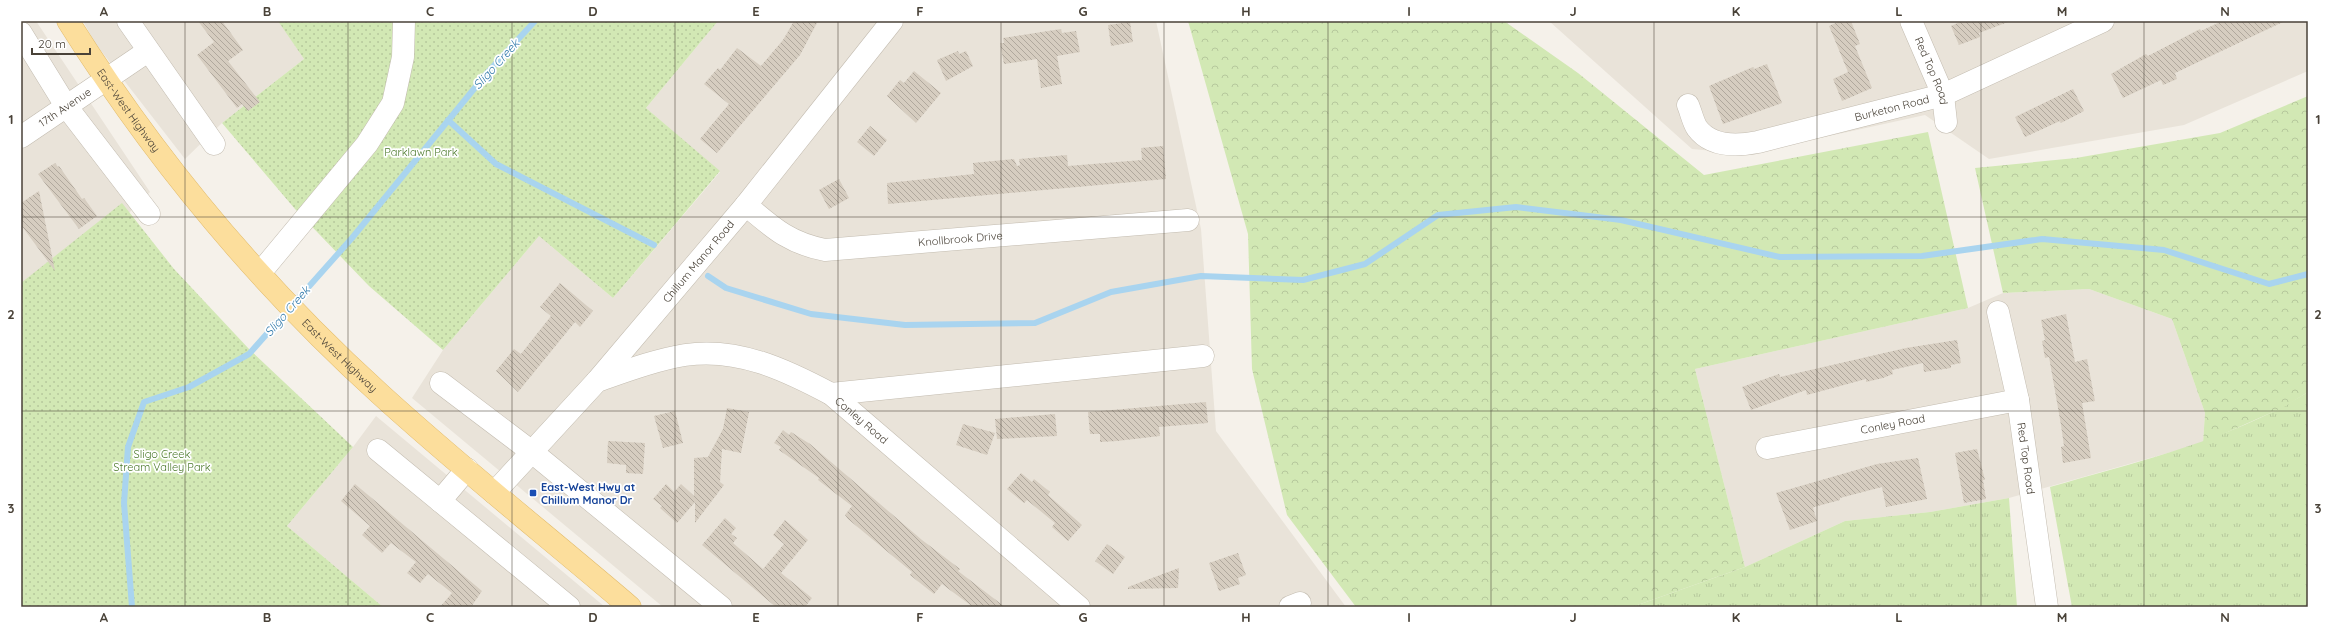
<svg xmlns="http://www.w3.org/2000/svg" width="2329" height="628" font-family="Quicksand,sans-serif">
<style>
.residential{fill:#e9e3d9}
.grass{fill:url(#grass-tufts)}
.forest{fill:url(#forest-crowns)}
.park{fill:url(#park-dots)}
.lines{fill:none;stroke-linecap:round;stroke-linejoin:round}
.stream{stroke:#a9d4ef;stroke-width:6}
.building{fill:url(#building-back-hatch)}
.minor-casing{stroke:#c3bcb0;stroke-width:23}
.major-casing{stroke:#e2bb6b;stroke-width:23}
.minor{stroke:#fff;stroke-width:22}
.major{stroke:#fcde9c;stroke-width:22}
.grid{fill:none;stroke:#494238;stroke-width:1;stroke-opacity:0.55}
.transit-dot{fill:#1a4fb4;stroke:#fff;stroke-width:1.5}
.labels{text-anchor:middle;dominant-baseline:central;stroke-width:3.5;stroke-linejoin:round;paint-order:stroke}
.street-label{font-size:11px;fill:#494238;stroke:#fff}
.park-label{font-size:11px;fill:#4c7a2c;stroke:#fff}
.transit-label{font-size:11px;font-weight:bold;fill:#164399;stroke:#fff;text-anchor:start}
.water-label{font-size:12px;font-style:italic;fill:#317aab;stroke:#fff}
.neatline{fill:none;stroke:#494238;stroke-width:1.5}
.grid-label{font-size:13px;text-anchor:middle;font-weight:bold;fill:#494238}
</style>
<defs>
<pattern id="grass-tufts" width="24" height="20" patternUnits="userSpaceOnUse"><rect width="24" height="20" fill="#d2e8b4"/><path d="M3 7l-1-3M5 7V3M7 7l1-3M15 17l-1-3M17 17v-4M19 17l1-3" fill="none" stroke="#b6c89c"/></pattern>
<pattern id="forest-crowns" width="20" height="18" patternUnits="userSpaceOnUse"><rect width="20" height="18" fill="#d2e8b4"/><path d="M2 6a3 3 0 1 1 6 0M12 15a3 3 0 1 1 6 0" fill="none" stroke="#b6c89c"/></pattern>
<pattern id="park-dots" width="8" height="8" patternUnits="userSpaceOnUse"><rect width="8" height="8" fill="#d2e8b4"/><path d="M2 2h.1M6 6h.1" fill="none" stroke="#b6c89c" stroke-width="1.8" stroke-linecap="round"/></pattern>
<pattern id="building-back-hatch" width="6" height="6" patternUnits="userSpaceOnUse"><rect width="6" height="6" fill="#d6cdc0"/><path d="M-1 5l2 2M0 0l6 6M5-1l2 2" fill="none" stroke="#b0a89d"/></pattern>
</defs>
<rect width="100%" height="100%" fill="#f5f1ea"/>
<path class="residential" d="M21 21H36L150 192 21 320Z
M83 21H279L304 59 222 123 185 159 95 43Z
M718 21H1156L1201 229 1216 431 1346 607H663L412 398 443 350 539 236 613 298 720 172 646 108Z
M1549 21H2308V71L2184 125 1989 159 1925 115 1747 154 1692 149Z
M2089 289 2172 319 2205 413 2203 443 2009 498 1930 512 1845 521 1745 567 1695 369 1968 308 2003 293Z
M376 416 605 607H383L287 526 353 447Z"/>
<path class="grass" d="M2308 392V607H2072L2050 487C2138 461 2229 441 2308 392Z
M2009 498 2017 607H1632L1745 567 1845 521 1930 512Z"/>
<path class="forest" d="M1188 21H1504L1578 73 1704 175 1928 132 1968 308 1695 369 1745 567 1632 607H1356L1287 515 1252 369 1248 234Z
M2308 96V392L2284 407 2203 443 2205 413 2172 319 2089 289 2003 293 1975 168 2076 158 2220 133Z"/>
<path class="park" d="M278 21H718L646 108 720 171 613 298 539 236 443 350 369 286 295 209 222 123 304 59Z
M122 203 174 269 249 349 353 447 287 526 383 607H21V283Z"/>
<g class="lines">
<path class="stream" d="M448 120 496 164 654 245
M708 276 726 288 811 314 905 325 1035 323 1111 292 1201 276 1303 280 1365 264 1438 215 1516 207 1621 220 1780 257 1922 256 2042 239 2164 250 2269 284 2308 274
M132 607 124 503 128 447 144 402 189 387 249 354 352 238 487 73 535 21"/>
</g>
<path class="building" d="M198 21H222L243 50 228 61 260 102 248 111 242 104 237 108 197 55 214 42Z
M794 21H818L800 55 717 153 700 139 729 104 704 84 718 68 720 70 737 48 761 66 783 40Z
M1840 21H1851L1860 44 1855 46 1872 88 1842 101 1833 79 1848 72 1829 26Z
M1962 21H2007L2008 22 1979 33 1980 37 1959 45 1951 26Z
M2222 21H2285L2175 73 2177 79 2163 85 2161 80 2123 98 2111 74 2146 54 2148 56 2200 29 2201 31Z
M1130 22 1133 42 1111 46 1108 25Z
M1061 29 1062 33 1076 31 1080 52 1057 56 1062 84 1041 88 1037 59 1004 64 1000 43H1004L1003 38Z
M958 51 959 54 966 51 973 66 946 81 937 60Z
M1767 64 1782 103 1723 124 1709 86 1753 67 1754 69Z
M914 71 941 93 916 123 887 96 900 80 904 83Z
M2073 89 2084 111 2061 123 2060 121 2025 137 2015 117Z
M870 126 887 140 874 156 857 142Z
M1163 146 1166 179 888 204 887 183 974 174 973 163 1014 159 1017 166 1020 165 1019 159 1067 155 1068 166 1142 160 1141 148Z
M55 163 58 167 59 166 82 199 84 198 97 216 79 229 38 174Z
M839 179 849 198 829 209 819 190Z
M39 191 55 271 21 225V203Z
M560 283 593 311 580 327 575 322 518 392 496 371 514 349 521 354 551 316 540 307Z
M2066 314 2075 362 2087 359 2095 401 2082 403 2091 458 2063 463 2061 447 2064 446 2061 425 2049 357 2045 358 2042 341 2045 340 2041 320Z
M1957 340 1961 363 1951 365V368L1924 372 1923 363 1892 370 1893 374 1883 378 1866 382V379L1807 395 1806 390 1751 410 1742 387 1779 374 1780 377 1906 348Z
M1206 402 1208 423 1159 427 1160 436 1117 441 1100 442V434H1090L1088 412Z
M727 408 749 412 741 453 722 449 720 482 724 485 695 523V502L677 523 660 508 662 506 653 499 666 484 674 492 681 484 694 496V458L708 457 723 429Z
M675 411 683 443 663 448 654 416Z
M1055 414 1057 436 997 439 995 419Z
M963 424 995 433 987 455 956 445Z
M783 430 789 435 791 432 810 444 922 540 960 569 958 571 1005 607H973L942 584 934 594 910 575 912 572 848 519 845 515 852 506 818 480 819 478 779 450 781 447 774 443Z
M608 441 645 443 643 474 626 473V465L607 463Z
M1977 449 1985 480H1983L1986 499 1964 503 1955 453Z
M1918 458 1927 499 1886 507 1882 487 1840 498V500L1814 507 1813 508 1817 521 1790 530 1776 493 1877 464Z
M1021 473 1032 482 1034 479 1050 492 1048 495 1082 525 1068 541 1052 527 1055 523 1027 500 1024 503 1007 489Z
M355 484 482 591 471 607H440L452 593 428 574 420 583 407 573 416 562 391 543 382 553 362 535 370 526 341 501Z
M725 518 736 528 731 534 737 538 733 543 763 569 784 544 773 535 785 520 808 540 781 573 812 598 805 607H776L702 545Z
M1107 544 1125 557 1113 574 1095 561Z
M1238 553 1246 575 1238 578 1240 584 1219 591 1209 563Z
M1179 568 1178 588 1128 589V587Z"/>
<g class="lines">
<g class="minor-casing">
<g id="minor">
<path d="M128 21 214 144"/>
<path id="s1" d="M1911 21 1943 95 1946 122"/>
<path d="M21 33 66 106 149 214"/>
<path id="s2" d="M1688 105C1691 112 1693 122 1697 128 1711 147 1738 146 1758 142L1943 95 2103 21"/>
<path id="s3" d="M21 137 148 51"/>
<path id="s4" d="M746 205C773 228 789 243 825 250L1188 220"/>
<path d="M260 273 367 144 393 103 403 57 404 21"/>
<path id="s5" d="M1998 312 2018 400 2047 607"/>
<path id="s6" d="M597 381C626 371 655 360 685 355 738 347 786 370 831 394L1079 607"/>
<path d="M441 383 532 452 721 607"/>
<path d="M831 394 1203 356"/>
<path id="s7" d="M1767 448 2018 400"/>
<path d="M378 450 569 607"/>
<path id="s8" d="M494 493 597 381 746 205 892 21"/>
<path d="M440 501 467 469"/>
<path d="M1290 607 1300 603"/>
</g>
</g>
<g class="major-casing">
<g id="major">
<path id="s9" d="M68 21C154 158 260 285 380 394 461 468 547 536 630 607"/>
</g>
</g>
<use href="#minor" class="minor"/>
<use href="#major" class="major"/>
</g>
<path class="grid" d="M185 21V607M348 21V607M512 21V607M675 21V607M838 21V607M1001 21V607M1164 21V607M1328 21V607M1491 21V607M1654 21V607M1817 21V607M1981 21V607M2144 21V607M21 217H2308M21 411H2308"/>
<rect class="transit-dot" x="529" y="489" width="8" height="8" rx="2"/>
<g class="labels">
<g class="street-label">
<text stroke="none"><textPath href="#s1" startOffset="54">Red Top Road</textPath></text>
<text stroke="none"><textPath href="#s3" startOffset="53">17th Avenue</textPath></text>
<text stroke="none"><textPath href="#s2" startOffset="229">Burketon Road</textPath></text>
<text stroke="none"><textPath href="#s9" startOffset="108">East-West Highway</textPath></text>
<text stroke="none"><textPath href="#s4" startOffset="228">Knollbrook Drive</textPath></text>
<text stroke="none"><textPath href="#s8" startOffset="309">Chillum Manor Road</textPath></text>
<text stroke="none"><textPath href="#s9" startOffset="432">East-West Highway</textPath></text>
<text stroke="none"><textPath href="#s6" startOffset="286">Conley Road</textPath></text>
<text stroke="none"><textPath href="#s7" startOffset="128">Conley Road</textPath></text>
<text stroke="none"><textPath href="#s5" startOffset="149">Red Top Road</textPath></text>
</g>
<g class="park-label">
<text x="421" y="152">Parklawn Park</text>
<text x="162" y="454">Sligo Creek<tspan x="162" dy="13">Stream Valley Park</tspan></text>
</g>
<g class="transit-label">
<text x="541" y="487">East-West Hwy at<tspan x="541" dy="13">Chillum Manor Dr</tspan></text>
</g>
<g class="water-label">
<text transform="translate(496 64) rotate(-48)">Sligo Creek</text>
<text transform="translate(287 311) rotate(-49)">Sligo Creek</text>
</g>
</g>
<rect width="2329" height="628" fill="none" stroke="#ffffff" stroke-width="44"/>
<path d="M32 48v6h58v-6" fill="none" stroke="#494238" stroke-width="2"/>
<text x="38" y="48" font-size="12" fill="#494238" stroke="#ffffff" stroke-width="3" paint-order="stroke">20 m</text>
<rect x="22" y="22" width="2285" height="584" class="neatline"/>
<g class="grid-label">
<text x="104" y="16">A</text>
<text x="267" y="16">B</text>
<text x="430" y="16">C</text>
<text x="593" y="16">D</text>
<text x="756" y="16">E</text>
<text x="920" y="16">F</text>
<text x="1083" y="16">G</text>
<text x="1246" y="16">H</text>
<text x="1409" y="16">I</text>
<text x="1573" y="16">J</text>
<text x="1736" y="16">K</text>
<text x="1899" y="16">L</text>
<text x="2062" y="16">M</text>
<text x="2225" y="16">N</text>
<text x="11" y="124">1</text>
<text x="2318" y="124">1</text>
<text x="11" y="319">2</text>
<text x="2318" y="319">2</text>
<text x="11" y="513">3</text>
<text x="2318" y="513">3</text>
<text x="104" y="622">A</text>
<text x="267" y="622">B</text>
<text x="430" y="622">C</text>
<text x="593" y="622">D</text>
<text x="756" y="622">E</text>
<text x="920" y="622">F</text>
<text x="1083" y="622">G</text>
<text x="1246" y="622">H</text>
<text x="1409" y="622">I</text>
<text x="1573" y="622">J</text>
<text x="1736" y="622">K</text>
<text x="1899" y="622">L</text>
<text x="2062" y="622">M</text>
<text x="2225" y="622">N</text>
</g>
</svg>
